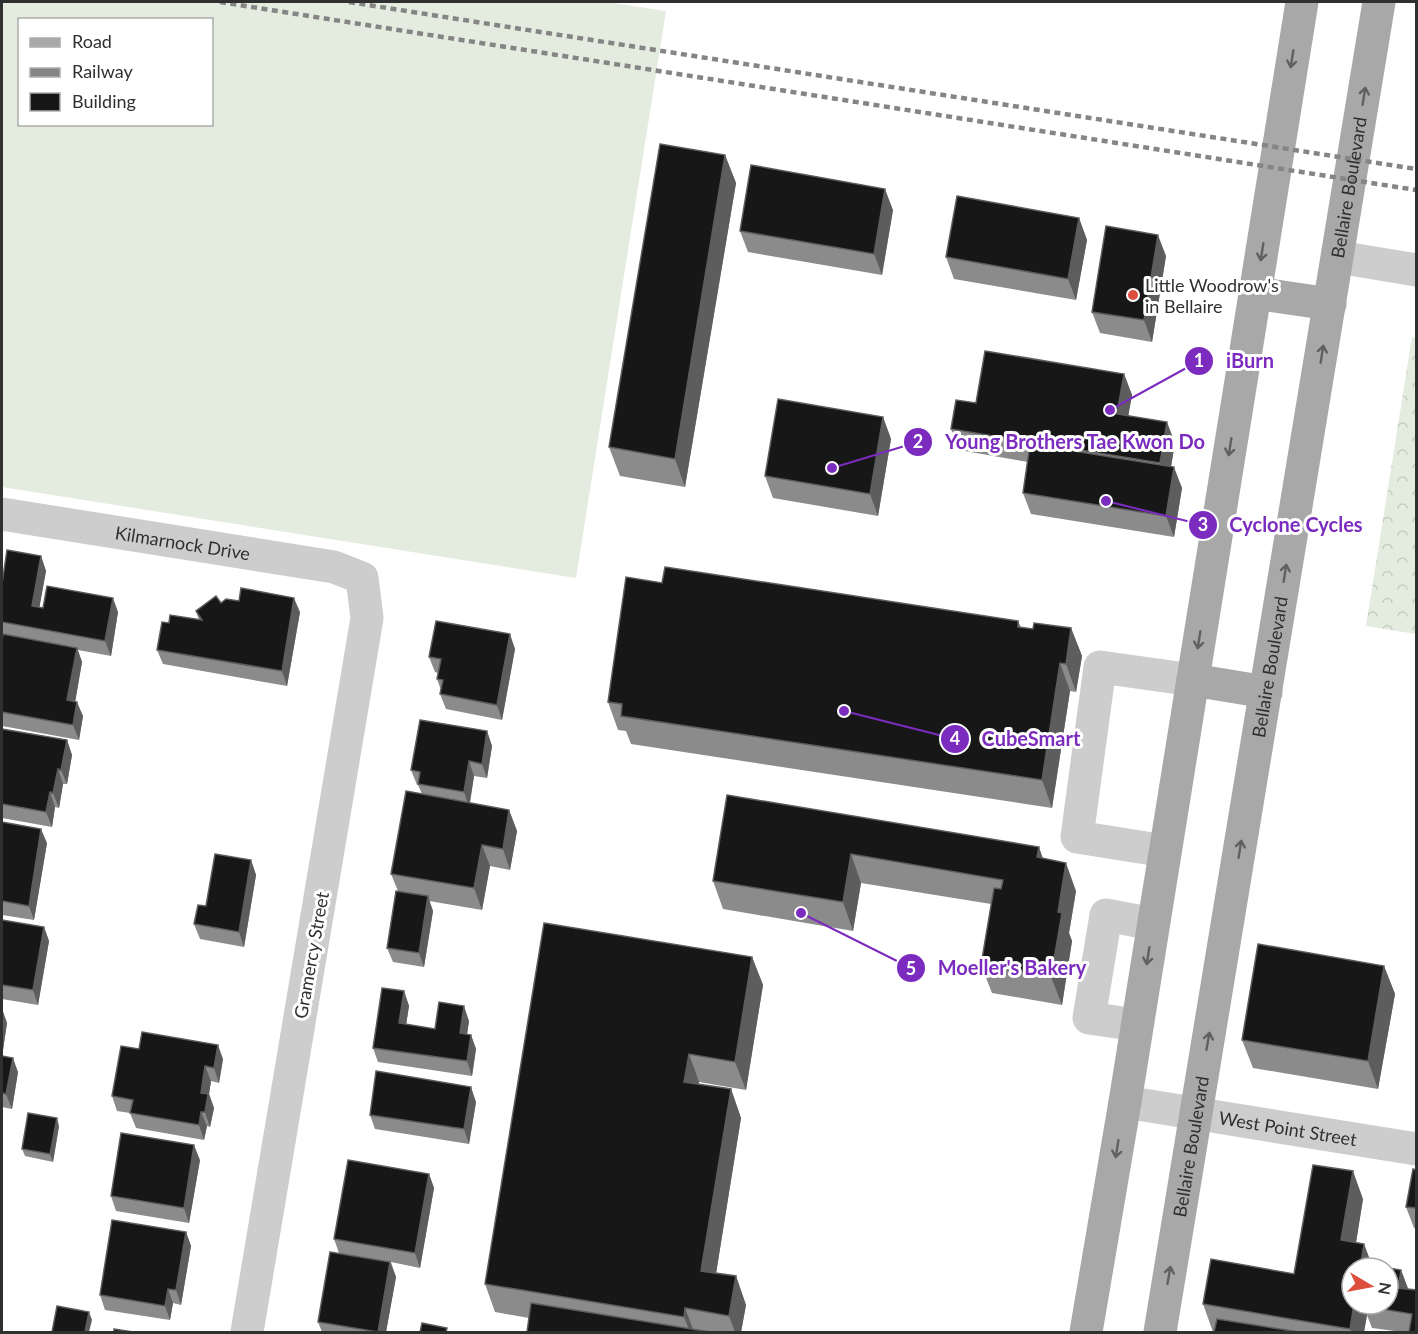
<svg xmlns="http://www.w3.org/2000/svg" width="1418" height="1334" font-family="Lato,sans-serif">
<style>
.grass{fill:#e4ecdf;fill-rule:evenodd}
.forest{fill:url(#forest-crowns)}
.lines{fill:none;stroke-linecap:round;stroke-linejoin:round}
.minor{stroke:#cdcdcd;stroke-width:33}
.major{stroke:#a8a8a8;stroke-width:33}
.rail{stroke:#858585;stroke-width:4.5;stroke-dasharray:6 4.5;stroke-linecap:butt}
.wall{fill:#8b8b8b}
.shaded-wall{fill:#5d5d5d}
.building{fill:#171717;stroke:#5d5d5d;stroke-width:1.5}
.oneway{stroke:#606060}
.poi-dot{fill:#dd4f3d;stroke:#fff;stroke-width:2}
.labels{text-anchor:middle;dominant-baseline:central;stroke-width:6;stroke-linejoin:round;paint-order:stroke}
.street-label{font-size:18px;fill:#303030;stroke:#fff}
.poi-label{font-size:18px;fill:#303030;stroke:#fff;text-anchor:start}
.leader{fill:none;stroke:#7b2cbf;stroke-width:2}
.callout-dot{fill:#7b2cbf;stroke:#fff;stroke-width:2}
.mark-label{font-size:18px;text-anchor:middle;font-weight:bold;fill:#fff}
.callout-label{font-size:20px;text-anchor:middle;font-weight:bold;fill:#7b2cbf;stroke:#fff;stroke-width:6;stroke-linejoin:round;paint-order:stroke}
</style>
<defs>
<pattern id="forest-crowns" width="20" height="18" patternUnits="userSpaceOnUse" patternTransform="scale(1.5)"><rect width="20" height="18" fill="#e4ecdf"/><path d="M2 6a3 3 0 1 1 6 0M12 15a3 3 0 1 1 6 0" fill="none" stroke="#c4cbc0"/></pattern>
</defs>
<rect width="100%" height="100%" fill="#fff"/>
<path class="grass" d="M2 2H607L666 11 576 578 2 487ZM20 20H212V124H20Z"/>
<path class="forest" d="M1412 337 1416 338V634L1366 626Z"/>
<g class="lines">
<g class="minor">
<path d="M1338 257 1416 270"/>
<path id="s1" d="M2 514 334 567 362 578 367 618 247 1332"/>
<path d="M1165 851 1077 837 1100 667 1193 680"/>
<path d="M1137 1025 1089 1018 1106 915 1153 924"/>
<path id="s2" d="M1125 1102 1416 1149"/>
</g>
<g class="major">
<path d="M1255 293 1330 304"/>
<path d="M1193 680 1266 692"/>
<path d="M1086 1332 1125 1102 1302 2"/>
<path id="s3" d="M1160 1332 1379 2"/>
</g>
<path class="rail" d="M220 2 1416 190
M349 2 1416 169"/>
</g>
<path class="wall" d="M725 155 736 183 685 487 620 476 609 447Z
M893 210 882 275 748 252 740 231Z
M1079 218 1087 240 1076 300 954 279 946 257Z
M1166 256 1152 342 1100 333 1092 312Z
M1124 374 1132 395 1128 415 1175 443 1171 466 1182 488 1174 537 1031 514 1023 493 1028 462 959 450 951 429 976 403Z
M883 417 891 439 878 516 773 498 765 476Z
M41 556 46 571 39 608 118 612 111 656 78 650 82 662 75 701 83 716 79 740 2 726V642L3 636H2V584Z
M662 583 1018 621 1021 627 1033 629 1071 628 1082 656 1076 692 1070 691 1052 808 631 744 626 731 618 730 608 702Z
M221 603 300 612 287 686 163 664 157 650 169 623 199 620 196 611Z
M515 649 502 720 446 709 440 694 441 690 437 679 438 673 435 672 429 657Z
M2 729 67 740 72 755 67 784H63L59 808 55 807 52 827 2 818Z
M487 731 492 746 487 778 474 776 470 803 509 810 517 831 510 870 490 866 482 910 429 901 433 911 424 967 393 962 387 948 398 891 391 874 422 794 418 785H417L411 770Z
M727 795 1043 858 1076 891 1069 933 1072 941 1062 1005 992 993 981 965 991 904 861 883 853 931 723 909 713 881Z
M2 822 47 843 34 920 2 915Z
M251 860 256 875 244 947 200 939 194 924Z
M2 920 44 927 49 941 38 1005 2 999Z
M752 957 763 985 746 1090 699 1082V1084L731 1089 741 1118 716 1273 736 1276 746 1305 741 1332H527L529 1318 495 1312 485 1284Z
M1384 966 1395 994 1378 1089 1253 1068 1242 1040Z
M404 991 409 1006 406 1025 435 1029 469 1021 467 1034 471 1035 476 1049 472 1076 378 1062 373 1048Z
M2 1009 7 1023 2 1056 18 1072 12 1109 2 1107Z
M139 1049 223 1059 219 1083 211 1081 209 1094 214 1108 210 1127 207 1126 204 1140 136 1128 130 1113 117 1111 112 1096Z
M476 1102 469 1144 375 1129 370 1115Z
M59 1126 53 1162 25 1156 22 1149Z
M200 1160 189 1223 116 1211 111 1196Z
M1416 1170V1229L1414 1228 1406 1207Z
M429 1174 434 1188 420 1268 391 1262 396 1277 386 1332H322L318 1322 339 1253 334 1239Z
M1363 1199 1356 1242 1364 1244 1372 1266 1401 1270 1408 1289 1416 1332H1402L1372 1328 1367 1315 1364 1332H1213L1203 1304 1294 1274Z
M186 1232 191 1246 181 1305 173 1303 170 1320 105 1310 100 1295Z"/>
<path class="shaded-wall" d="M725 155 736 183 685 487 675 459Z
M885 189 893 210 882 275 874 254Z
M1079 218 1087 240 1076 300 1068 279Z
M1158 235 1166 256 1152 342 1144 320Z
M1124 374 1132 395 1125 435 1117 414Z
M883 417 891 439 878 516 870 494Z
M1167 422 1175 443 1168 485 1160 463Z
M1174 467 1182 488 1174 537 1166 516Z
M41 556 46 571 37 621 32 606Z
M113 598 118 612 111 656 105 641Z
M294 598 300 612 287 686 282 671Z
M1071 628 1082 656 1076 692 1066 664Z
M510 634 515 649 502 720 497 705Z
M77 648 82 662 73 715 67 700Z
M1060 663 1070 691 1052 808 1042 780Z
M77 702 83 716 79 740 73 725Z
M487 731 492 746 487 778 482 764Z
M67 740 72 755 67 784 61 770Z
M469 761 474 776 469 807 464 792Z
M58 769 63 784 59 808 53 793Z
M50 792 55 807 52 827 46 812Z
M509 810 517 831 510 870 503 849Z
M41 829 47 843 34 920 29 906Z
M482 845 490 866 482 910 474 888Z
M1039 847 1049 876 1037 857Z
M851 854 861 883 853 931 843 902Z
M251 860 256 875 244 947 239 932Z
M1066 863 1076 891 1069 933 1072 941 1062 1005 1051 977 1058 912Z
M428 896 433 911 424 967 419 953Z
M44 927 49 941 38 1005 33 990Z
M752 957 763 985 746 1090 735 1062Z
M1384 966 1395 994 1378 1089 1368 1061Z
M404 991 409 1006 404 1038 399 1023Z
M464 1006 469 1021 465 1048 460 1033Z
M2 1009 7 1023 2 1057Z
M471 1035 476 1049 472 1076 467 1061Z
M218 1045 223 1059 219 1083 214 1068Z
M689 1054 699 1082 694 1110 684 1082Z
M13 1058 18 1072 12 1109 6 1094Z
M205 1066 211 1081 209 1094 214 1108 210 1127 205 1112 201 1093Z
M471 1087 476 1102 469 1144 464 1129Z
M731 1089 741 1118 712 1299 701 1271Z
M201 1112 207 1126 204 1140 199 1125Z
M57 1118 59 1126 53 1162 50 1154Z
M194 1145 200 1160 189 1223 184 1208Z
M1353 1171 1363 1199 1352 1268 1341 1240Z
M429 1174 434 1188 420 1268 415 1253Z
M186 1232 191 1246 181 1305 176 1290Z
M1364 1244 1373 1268H1360Z
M390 1262 396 1277 386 1332H378Z
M1401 1270 1409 1291 1398 1288Z
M736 1276 746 1305 741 1332H735L729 1316Z
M168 1289 173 1303 170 1320 165 1306Z
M1354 1304H1369L1364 1306 1367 1315 1364 1332H1352L1350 1329Z
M685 1308 694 1332H690L684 1317Z
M89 1312 92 1320 89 1332H85Z"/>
<path class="building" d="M660 144 725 155 675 459 609 447Z
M751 165 885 189 874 254 740 231Z
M957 196 1079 218 1068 279 946 257Z
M1106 226 1158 235 1144 320 1092 312Z
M985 351 1124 374 1117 414 1167 422 1160 463 951 429 956 400 976 403Z
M778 399 883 417 870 494 765 476Z
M1030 444 1174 467 1166 516 1023 493Z
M7 550 41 556 32 606 43 608 47 586 113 598 105 641 2 622V584Z
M665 567 1018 621V627L1033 629 1034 623 1071 628 1066 664 1060 663 1042 780 621 716 622 704 608 702 626 577 662 583Z
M241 588 294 598 282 671 157 650 162 622 169 623 170 615 202 620 196 611 216 596 221 603 226 599 239 601Z
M436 621 510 634 497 705 440 694 443 680 437 679 441 659 429 657Z
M3 634 77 648 67 700 77 702 73 725 2 712V642Z
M420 720 487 731 482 764 469 761 464 792 418 784 420 772 411 770Z
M2 729 67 740 61 770 58 769 53 793 50 792 46 812 2 804Z
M406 791 509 810 503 849 482 845 474 888 391 874Z
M727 795 1039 847 1037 857 1066 863 1058 912 1062 913 1051 977 981 965 994 888 1001 889 1003 880 851 854 843 902 713 881Z
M2 822 41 829 29 906 2 901Z
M215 854 251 860 239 932 194 924 198 905 206 906Z
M396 891 428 896 419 953 387 948Z
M2 920 44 927 33 990 2 985Z
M544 923 752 957 735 1062 689 1054 684 1082 731 1089 701 1271 736 1276 729 1316 685 1308 684 1317 485 1284Z
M1258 944 1384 966 1368 1061 1242 1040Z
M382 988 404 991 399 1023 435 1029 439 1002 464 1006 460 1033 471 1035 467 1061 373 1048Z
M142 1032 218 1045 214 1068 205 1066 201 1093 208 1094 205 1112H201L199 1125 130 1113 133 1100 112 1096 121 1046 139 1049Z
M2 1056 13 1058 6 1094 2 1093Z
M376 1071 471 1087 464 1129 370 1115Z
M28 1113 57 1118 50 1154 22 1149Z
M121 1133 194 1145 184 1208 111 1196Z
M348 1160 429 1174 415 1253 334 1239Z
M1313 1165 1353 1171 1341 1240 1364 1244 1360 1268H1352V1304H1354L1350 1329 1203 1304 1211 1259 1294 1274Z
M1413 1169 1416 1170V1208L1406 1207Z
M112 1220 186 1232 176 1290 168 1289 165 1306 100 1295Z
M330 1252 390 1262 378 1332 318 1322Z
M1371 1265 1401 1270 1398 1288 1416 1290V1332H1409L1412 1314 1364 1306 1365 1304H1388V1268H1370Z
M531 1303 710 1332H527Z
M57 1306 89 1312 85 1332H52Z
M1217 1319 1299 1332H1214Z
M422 1323 447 1328 446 1332H420Z
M114 1329 133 1332H114Z"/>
<defs><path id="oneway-shaft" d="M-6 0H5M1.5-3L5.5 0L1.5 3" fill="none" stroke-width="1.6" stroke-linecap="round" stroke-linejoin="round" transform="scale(1.5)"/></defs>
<g class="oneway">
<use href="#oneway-shaft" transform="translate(1292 59) rotate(99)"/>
<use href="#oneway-shaft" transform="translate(1364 96) rotate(-81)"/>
<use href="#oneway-shaft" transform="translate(1262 252) rotate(99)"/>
<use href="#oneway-shaft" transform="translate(1322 354) rotate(-81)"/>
<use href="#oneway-shaft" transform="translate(1230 447) rotate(99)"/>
<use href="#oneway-shaft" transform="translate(1285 573) rotate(-81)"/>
<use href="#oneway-shaft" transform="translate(1199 640) rotate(99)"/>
<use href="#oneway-shaft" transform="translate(1240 849) rotate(-81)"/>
<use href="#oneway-shaft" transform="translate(1148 956) rotate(99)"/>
<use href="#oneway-shaft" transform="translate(1208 1041) rotate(-80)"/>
<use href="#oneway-shaft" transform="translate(1117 1149) rotate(99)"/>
<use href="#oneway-shaft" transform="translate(1169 1275) rotate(-80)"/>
</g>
<circle class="poi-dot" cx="1133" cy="295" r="6"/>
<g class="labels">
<g class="street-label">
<text stroke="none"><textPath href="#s3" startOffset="1160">Bellaire Boulevard</textPath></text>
<text stroke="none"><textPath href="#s1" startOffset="183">Kilmarnock Drive</textPath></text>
<text stroke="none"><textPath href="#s3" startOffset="674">Bellaire Boulevard</textPath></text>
<text transform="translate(311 955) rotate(-80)">Gramercy Street</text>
<text stroke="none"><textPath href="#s2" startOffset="165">West Point Street</textPath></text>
<text stroke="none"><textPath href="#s3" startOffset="188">Bellaire Boulevard</textPath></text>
</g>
<g class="poi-label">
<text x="1145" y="285">Little Woodrow's<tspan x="1145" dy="21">in Bellaire</tspan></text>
</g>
</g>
<path class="leader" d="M1110 410L1199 361M832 468L918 442M1106 501L1203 525M844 711L955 739M801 913L911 968"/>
<g class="callout-dot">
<circle cx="1110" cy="410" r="6"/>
<circle cx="832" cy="468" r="6"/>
<circle cx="1106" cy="501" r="6"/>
<circle cx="844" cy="711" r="6"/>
<circle cx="801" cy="913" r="6"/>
<circle cx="1199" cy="361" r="15"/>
<circle cx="918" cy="442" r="15"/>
<circle cx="1203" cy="525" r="15"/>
<circle cx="955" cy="739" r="15"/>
<circle cx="911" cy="968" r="15"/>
</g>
<g class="mark-label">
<text x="1199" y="367">1</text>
<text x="918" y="448">2</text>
<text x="1203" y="531">3</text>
<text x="955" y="745">4</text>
<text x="911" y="975">5</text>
</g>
<g class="callout-label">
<text x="1250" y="368">iBurn</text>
<text x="1075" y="449">Young Brothers Tae Kwon Do</text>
<text x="1296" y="532">Cyclone Cycles</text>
<text x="1031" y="746">CubeSmart</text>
<text x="1012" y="975">Moeller's Bakery</text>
</g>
<rect width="1418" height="1334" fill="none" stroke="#303030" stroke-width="6"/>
<rect x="18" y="18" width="195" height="108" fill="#ffffff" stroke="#acacac" stroke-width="1.5"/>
<rect x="30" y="38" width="30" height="9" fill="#a8a8a8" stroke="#acacac" stroke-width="1.5"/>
<text x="72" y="48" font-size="18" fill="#303030">Road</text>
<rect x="30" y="68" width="30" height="9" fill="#858585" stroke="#acacac" stroke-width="1.5"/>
<text x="72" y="78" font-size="18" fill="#303030">Railway</text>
<rect x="30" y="93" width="30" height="18" fill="#171717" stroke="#acacac" stroke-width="1.5"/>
<text x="72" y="108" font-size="18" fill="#303030">Building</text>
<g transform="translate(1370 1286) rotate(100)"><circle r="28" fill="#ffffff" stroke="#acacac" stroke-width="1.5"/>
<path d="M0-4.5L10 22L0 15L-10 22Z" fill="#dd4f3d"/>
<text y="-9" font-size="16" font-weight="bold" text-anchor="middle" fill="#303030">N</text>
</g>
</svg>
